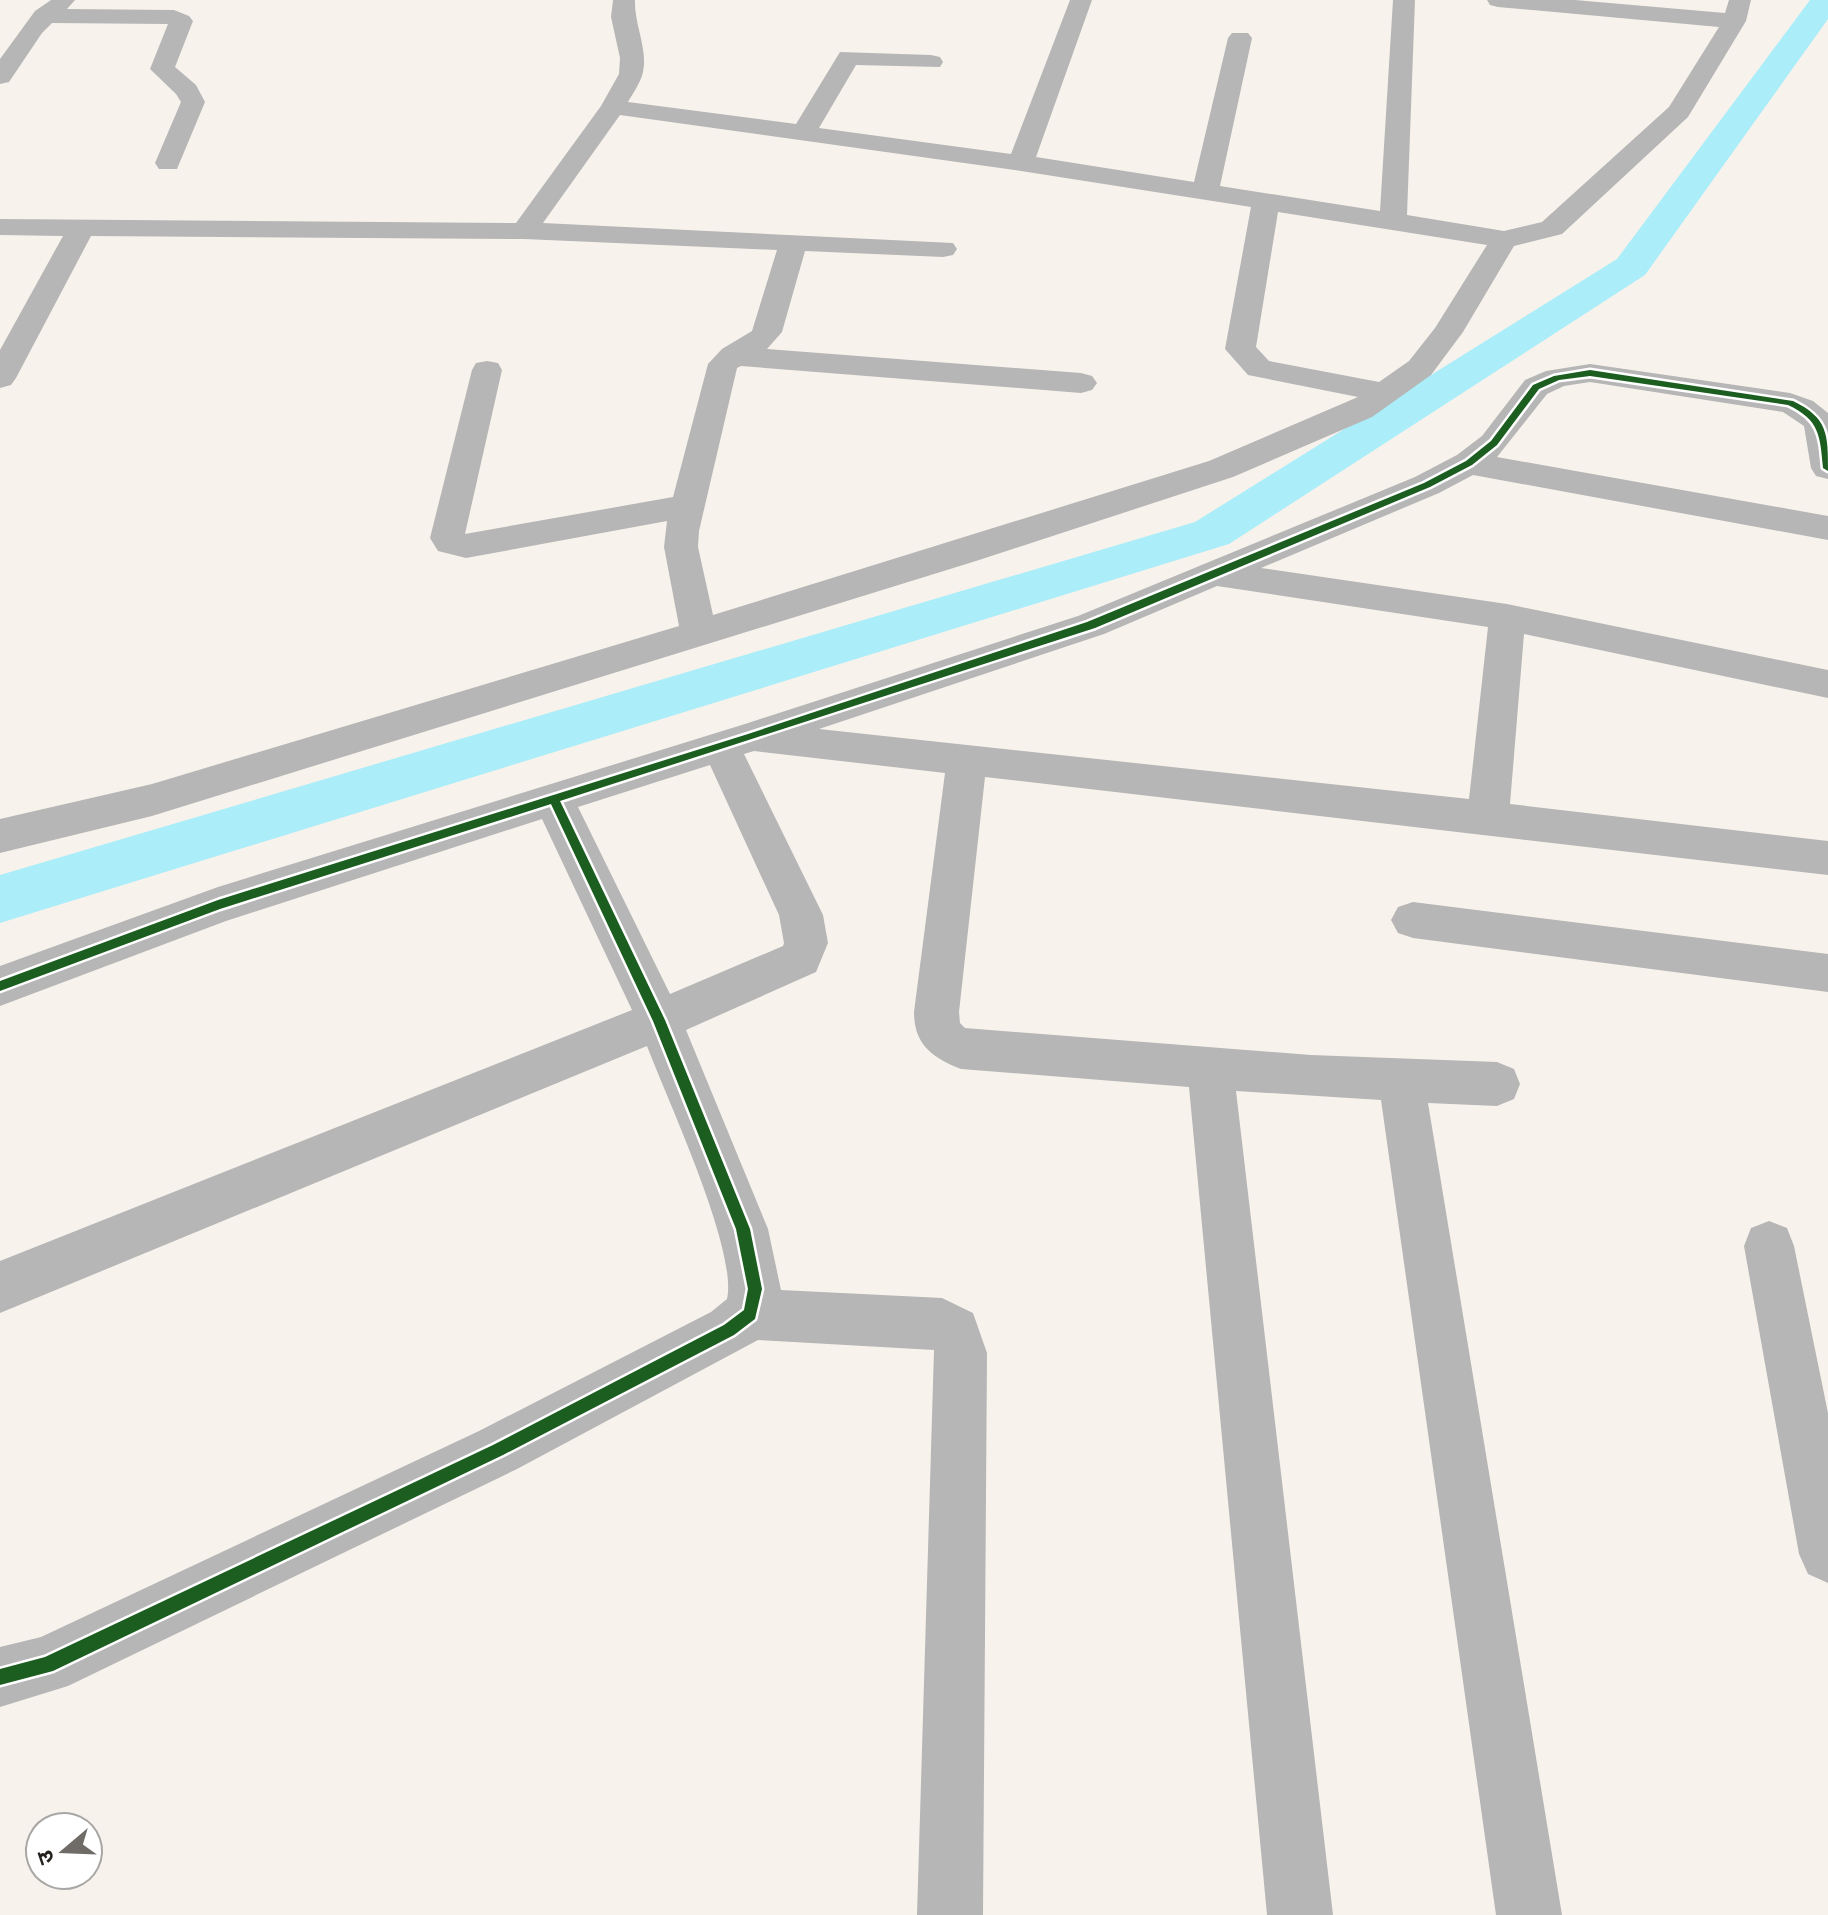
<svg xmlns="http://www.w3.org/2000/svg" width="1828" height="1915" font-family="'Source Sans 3','Noto Sans Devanagari',sans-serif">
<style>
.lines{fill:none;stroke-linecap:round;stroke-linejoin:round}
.canal{fill:#abeef9;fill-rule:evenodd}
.minor{fill:#b6b6b6;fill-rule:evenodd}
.cycleway-casing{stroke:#fff;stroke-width:5}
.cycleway{fill:#1b5e20;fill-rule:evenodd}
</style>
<rect width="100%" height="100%" fill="#f8f2ec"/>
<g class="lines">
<path class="canal" d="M1810 0H1828V19L1645 275 1229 544 0 923V875L1195 522 1617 259Z"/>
<path class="minor" d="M51 0H75L67 9 174 10 189 16 193 21 175 67 196 85 205 102 177 169H159L155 163 181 102 176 94 150 69 168 24 52 23 42 33 9 82 0 84V59L35 11Z
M613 0H635C634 24 648 49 643 72 641 82 633 93 628 102L796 124 840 52 931 55 940 57 943 62 940 67 856 65 819 128 1011 154 1070 0H1092L1036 157 1194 182 1228 38 1232 33H1248L1252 38 1220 186 1380 211 1393 0H1415L1407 215 1504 231 1542 222 1669 107 1719 27 1498 7 1490 5 1487 0H1575L1725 13 1729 0H1751L1746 21 1688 117 1562 234 1514 246 1463 332 1431 375 1372 417 1233 477 976 561 152 816 0 853V819L152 784 679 626 664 547 667 521 466 558 438 551 430 538 472 370 476 363 487 361 498 363 502 370 465 534 673 497 708 364 722 349 752 331 777 250 524 239 91 236 16 378 11 385 0 388V350L63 236 0 235V219L516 223 601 106 619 74 620 58 611 17ZM620 115 1021 171 1251 207 1225 349 1248 375 1358 397 1209 461 713 615 698 547 699 531 737 368 741 366 1081 393 1092 390 1097 383 1092 376 1081 373 767 349 782 332 805 251 943 257 953 255 957 249 953 243 543 223ZM1278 212 1487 245 1435 328 1409 361 1379 382 1269 361 1256 347Z
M1590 364 1790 393 1813 401 1828 413V479L1816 476 1811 468 1804 426 1783 412 1590 382 1564 386 1547 394 1497 457 1828 516V540L1473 475 1439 493 1261 568 1507 604 1828 670V698L1524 634 1510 804 1828 841V875L985 777 959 1012 960 1023 965 1028 1311 1055 1497 1062 1514 1069 1520 1084 1514 1099 1497 1106 1428 1103 1562 1915H1496L1381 1100 1236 1091 1333 1915H1267L1189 1087 961 1069C933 1058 914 1045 914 1012L945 773 754 751 744 754 823 915 828 943 816 972 686 1030 768 1229 781 1290 942 1298 973 1313 987 1353 983 1915H917L934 1350 758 1340 517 1469 68 1686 0 1707V1647L41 1637 479 1431 711 1312 727 1299C738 1250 667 1099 647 1046L0 1313V1261L632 1010 542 819 226 921 0 1006V966L218 887 745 724 1078 616 1415 477 1457 455 1482 436 1525 380 1546 371ZM1217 586 1488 627 1469 799 819 729 1104 634ZM710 765 779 915 784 943 783 946 670 994 578 807Z
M1413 902 1828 954V992L1413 938 1398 933 1391 920 1398 907Z
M1769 1221 1787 1228 1794 1246 1828 1413V1583L1808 1574 1799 1554 1744 1246 1751 1228Z"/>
<g class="cycleway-casing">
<path id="cycleway" d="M1590 370 1793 401C1828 418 1828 434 1828 471L1823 468C1820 436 1820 420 1788 405L1590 376 1559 380 1539 389 1497 445 1472 465 1430 487 1095 628 560 801 665 1020 750 1229 762 1289 755 1319 734 1335 503 1455 53 1671 0 1685V1669L45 1657 493 1445 724 1325 744 1310 748 1289 736 1229 653 1021 551 804 220 909 0 991V981L218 900 748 734 1087 622 1424 483 1466 461 1491 441 1533 385 1554 376Z"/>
</g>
<use href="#cycleway" class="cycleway"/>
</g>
<g transform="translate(64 1851) rotate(251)"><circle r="38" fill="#ffffff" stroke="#a8a7a5" stroke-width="2"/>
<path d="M0-6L14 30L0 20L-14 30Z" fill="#6f6b66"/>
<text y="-12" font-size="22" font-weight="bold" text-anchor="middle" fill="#25221e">उ</text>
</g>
</svg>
